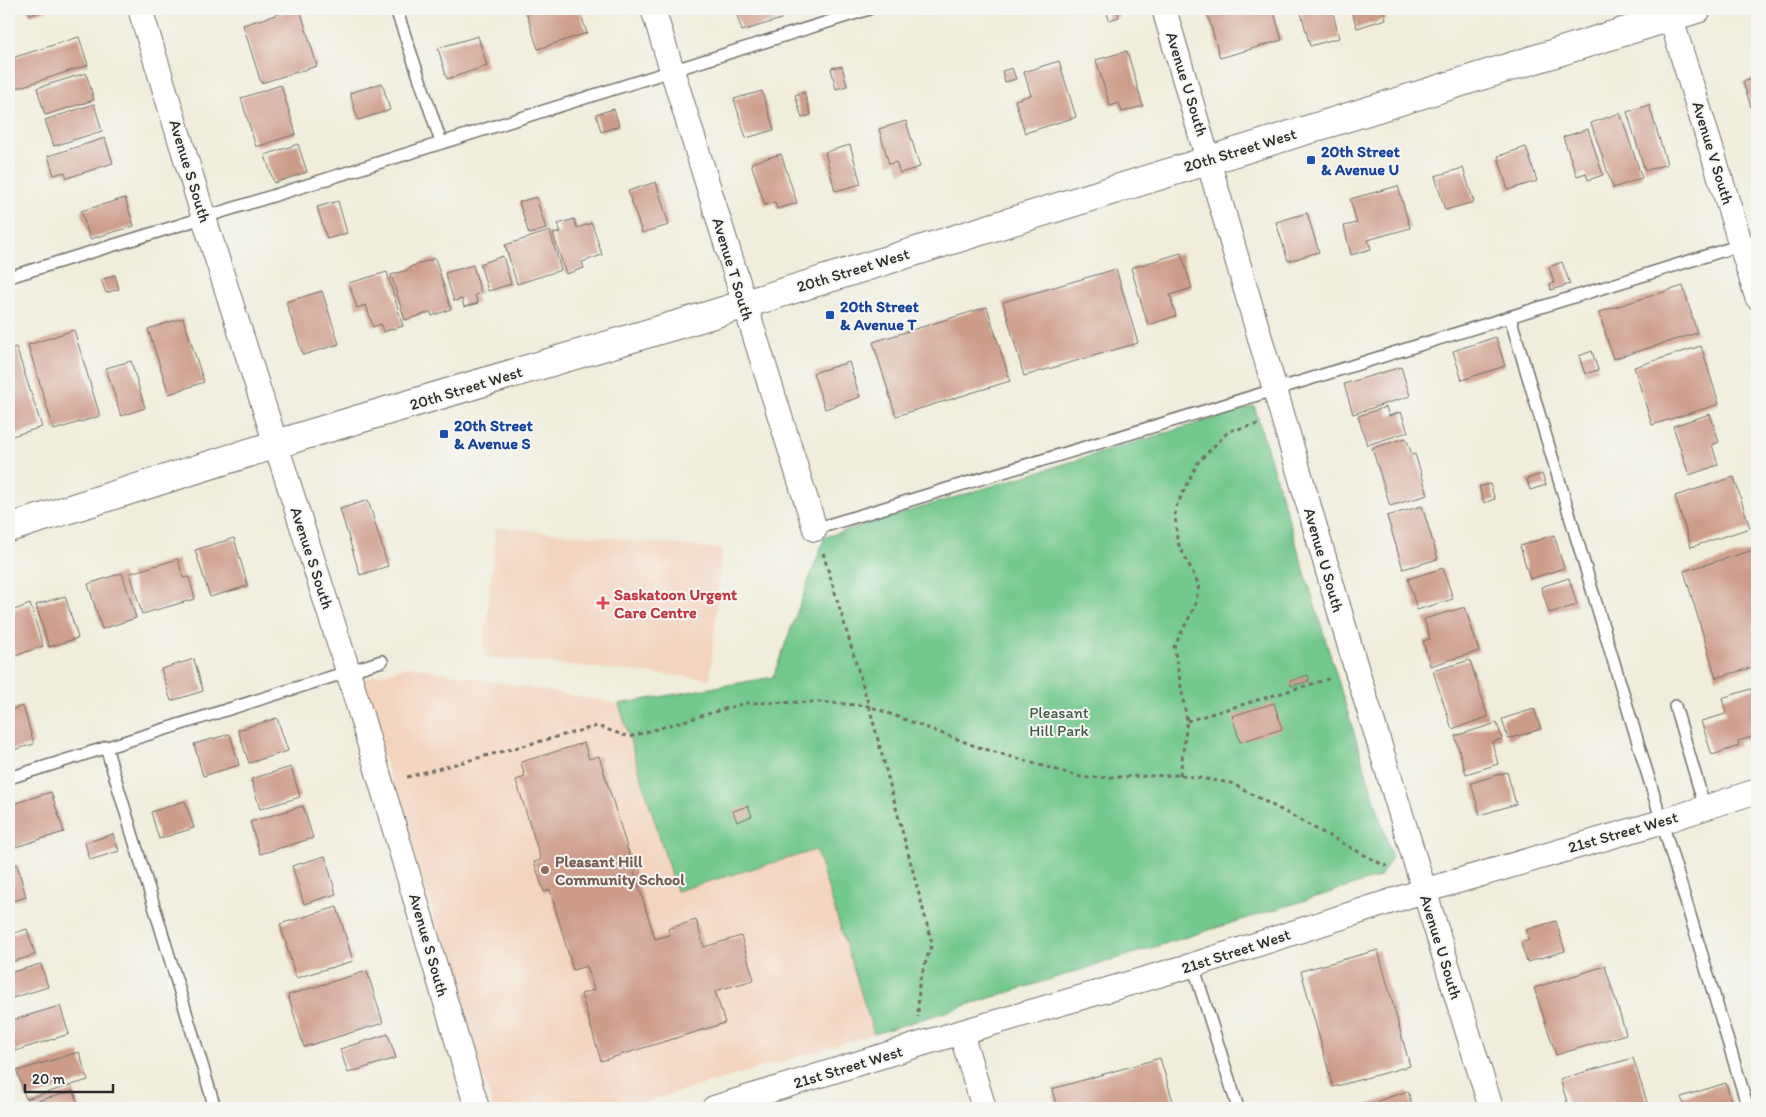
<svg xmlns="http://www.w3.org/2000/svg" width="1766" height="1117" font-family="Itim,sans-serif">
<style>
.built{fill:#f3d4bf}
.green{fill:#73c88d;stroke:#4f7a5c}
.building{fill:#ce9c8b}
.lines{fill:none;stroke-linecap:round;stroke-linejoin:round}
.service-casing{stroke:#706f69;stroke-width:14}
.minor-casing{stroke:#706f69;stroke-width:26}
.secondary-casing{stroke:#706f69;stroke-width:30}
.path{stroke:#706f69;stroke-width:3;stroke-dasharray:4 4;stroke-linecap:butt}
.service{stroke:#fff;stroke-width:11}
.minor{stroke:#fff;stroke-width:24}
.secondary{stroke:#fff;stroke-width:28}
.transit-dot{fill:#1a4fb4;stroke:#f6f6f2;stroke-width:2}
.health-dot{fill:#e0444e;stroke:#f6f6f2;stroke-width:2}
.education-dot{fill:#8d6e63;stroke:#f6f6f2;stroke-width:2}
.labels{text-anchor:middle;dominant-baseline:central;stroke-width:4;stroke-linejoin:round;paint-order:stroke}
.street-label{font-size:16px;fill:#2b2b2b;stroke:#f6f6f2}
.transit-label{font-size:16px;font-weight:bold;fill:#164399;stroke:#f6f6f2;text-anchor:start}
.health-label{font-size:16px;font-weight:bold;fill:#be3a42;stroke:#f6f6f2;text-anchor:start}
.park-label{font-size:16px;fill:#415a48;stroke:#f6f6f2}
.education-label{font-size:16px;font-weight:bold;fill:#785e54;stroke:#f6f6f2;text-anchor:start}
</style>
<rect width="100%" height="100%" fill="#f6f6f2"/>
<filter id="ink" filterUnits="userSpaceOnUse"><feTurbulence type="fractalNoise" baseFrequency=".02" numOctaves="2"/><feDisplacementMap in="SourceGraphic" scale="10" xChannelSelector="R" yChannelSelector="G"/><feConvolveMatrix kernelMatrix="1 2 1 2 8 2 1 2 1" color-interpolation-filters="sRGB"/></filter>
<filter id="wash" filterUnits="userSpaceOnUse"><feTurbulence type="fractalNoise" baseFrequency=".0096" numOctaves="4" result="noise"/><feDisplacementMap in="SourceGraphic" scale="20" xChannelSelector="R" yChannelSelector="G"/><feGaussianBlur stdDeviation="1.12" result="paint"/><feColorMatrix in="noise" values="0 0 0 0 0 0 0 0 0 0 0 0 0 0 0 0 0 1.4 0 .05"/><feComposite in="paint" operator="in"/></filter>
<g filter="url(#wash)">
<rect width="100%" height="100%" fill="#f0eddc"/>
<path class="built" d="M496 527 722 549 710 679 483 657Z
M410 666 619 704 676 891 816 850 874 1034 625 1108H493L360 680Z"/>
<path class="green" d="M1254 406 1392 857 1380 877 874 1034 816 850 676 891 619 704 773 677 825 537Z"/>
<g id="blocks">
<path class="building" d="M28 9H50L30 15Z
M295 9H300L317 66 261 83 243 25Z
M525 9H579L587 33 538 49Z
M735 9H778L781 19 742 31Z
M1106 9H1117L1119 17 1109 20Z
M1218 9H1273L1282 40 1220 58 1207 12Z
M1300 9H1332L1339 38 1310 46Z
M1351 9H1383L1386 19 1357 28Z
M478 36 487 66 447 79 438 48Z
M79 37 88 65 17 88 9 59Z
M1127 51 1143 106 1122 112 1119 103 1110 106 1096 60Z
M1059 61 1076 117 1025 133 1015 100 1031 95 1024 72Z
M842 66 847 86 836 89 831 68Z
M1012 68 1016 79 1005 82 1002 71Z
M86 73 94 100 45 115 37 88Z
M1757 77V126L1743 82Z
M382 83 390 110 358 120 350 93Z
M281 85 296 134 256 147 241 98Z
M762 91 774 130 746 138 734 99Z
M804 92 811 115 802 118 795 95Z
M94 104 102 131 54 146 45 120Z
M1649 105 1667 164 1645 171 1627 112Z
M614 109 619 126 601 132 596 114Z
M1620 113 1642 178 1613 188 1591 123Z
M906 121 920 167 900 173 896 162 889 164 879 129Z
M1588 129 1603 175 1588 180 1586 173 1577 176 1563 137Z
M105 138 113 163 67 178 65 172 54 175 48 156Z
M298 144 307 172 274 183 265 155Z
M850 145 861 184 835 191 825 152Z
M1526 147 1537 181 1508 190 1498 156Z
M781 154 797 203 777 209 775 202 765 205 751 163Z
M1463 168 1474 202 1445 210 1435 176Z
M656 182 669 225 642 233 628 191Z
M1398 186 1410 228 1368 240 1371 249 1351 255 1344 226 1357 223 1350 199Z
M536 197 546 229 529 234 519 202Z
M125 198 134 226 90 239 81 211Z
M338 201 347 233 327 239 317 207Z
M1307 213 1319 252 1288 261 1276 222Z
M574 219 577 228 592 223 602 255 582 262 584 268 566 274 553 234 561 232 558 224Z
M550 231 561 270 517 284 505 245Z
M1181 253 1192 288 1170 295 1176 316 1148 325 1131 268Z
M503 256 511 284 488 291 480 264Z
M435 258 451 309 432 316 431 312 405 320 391 275 410 269V267Z
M1562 262 1570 284 1551 290 1550 284 1554 283 1549 267Z
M473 265 481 293 475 295 478 303 464 307 462 299 454 301 445 273Z
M1116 269 1138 343 1024 376 1003 302Z
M387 272 403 326 383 332 381 324 373 327 366 305 357 308 349 283Z
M115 275 119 289 106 293 101 280Z
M1683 286 1697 333 1613 359 1599 312Z
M322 291 339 344 303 355 286 302Z
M987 307 1010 381 896 416 873 342Z
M183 318 204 382 169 394 148 329Z
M74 330 100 416 54 430 28 345Z
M1496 337 1505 366 1462 380 1453 351Z
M1701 346 1719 404 1652 425 1634 367Z
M16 347 42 427 9 437V349Z
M1592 351 1598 370 1585 374 1579 356Z
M131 361 145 408 121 416 106 368Z
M849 362 860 397 825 409 813 373Z
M1401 367 1410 396 1353 414 1344 384Z
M1386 407 1389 416 1401 412 1408 432 1367 445 1358 416Z
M1710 414 1719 442 1712 445 1718 465 1689 475 1673 426Z
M1406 438 1412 455 1415 454 1428 495 1390 506 1372 448Z
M1542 474 1546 485 1530 490 1527 479Z
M1734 477 1750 528 1691 547 1675 496Z
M1490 484 1495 499 1484 503 1479 487Z
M368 500 388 566 360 575 340 509Z
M1422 506 1438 559 1403 569 1387 516Z
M1554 535 1564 568 1530 579 1520 546Z
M234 538 248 586 210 597 195 550Z
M1757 549V666L1716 678 1684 571Z
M178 559 183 578 189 577 195 599 142 614 130 573Z
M1443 568 1453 599 1417 610 1408 579Z
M122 573 136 618 102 629 88 584Z
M1569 578 1577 605 1549 613 1541 587Z
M65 596 78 638 49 647 36 605Z
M30 604 43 646 15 656 9 634V612Z
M1465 607 1479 651 1430 666 1423 641 1430 639 1424 619Z
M194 659 203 691 171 701 161 669Z
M1470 660 1488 717 1452 729 1433 671Z
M1308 675 1309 681 1291 686 1290 681Z
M1757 687V739L1752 740V737L1738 741 1739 746 1712 755 1701 721 1726 714 1722 698Z
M1274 703 1282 729 1240 742 1232 716Z
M23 706 34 744 10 751 9 746V710Z
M1534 709 1541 729 1508 739 1502 719Z
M277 718 288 751 249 763 238 730Z
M1497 723 1502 739 1492 742 1498 764 1466 774 1455 736Z
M230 734 239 765 203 776 194 744Z
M584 743 589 759 599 756 655 939 670 935 668 929 696 920 704 947 741 936 754 980 715 991 725 1023 601 1061 581 994 594 990 587 966 573 970 550 890 544 892 534 862 541 860 516 780 525 777 521 762Z
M291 767 300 797 260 809 251 779Z
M1507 772 1516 804 1480 815 1471 783Z
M51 792 64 832 9 849V805Z
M185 801 194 828 159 839 151 812Z
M303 806 313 838 260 854 250 822Z
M748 806 752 816 737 822 733 811Z
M113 834 119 851 90 860 85 843Z
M325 856 336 894 304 904 292 866Z
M17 864 26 897 9 902V867Z
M337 907 353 961 296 978 280 924Z
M1556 921 1565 951 1527 962 1521 943 1529 940 1526 930Z
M27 929 35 955 9 963V935Z
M1378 950 1410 1066 1333 1087 1301 971Z
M41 964 48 987 9 999V973Z
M1605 966 1626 1034 1556 1055 1534 988Z
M367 971 383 1023 304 1047 288 995Z
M60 1006 69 1034 15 1051 9 1030V1021Z
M388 1034 396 1058 348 1073 340 1049Z
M79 1052 88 1080 26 1099 17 1071Z
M1160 1058 1175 1108H1057L1052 1089Z
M1633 1058 1647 1102 1626 1108H1569L1560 1079Z
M1726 1083 1733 1108H1685L1681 1097Z
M74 1091 79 1108H31L30 1103Z
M1408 1091 1413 1108H1357Z"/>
</g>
</g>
<g filter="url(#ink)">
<use href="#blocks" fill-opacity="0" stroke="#706f69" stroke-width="1"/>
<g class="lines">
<g class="service-casing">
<path id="service" d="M396 9 441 142
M9 277 167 229 869 9
M1510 317 1748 1108
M815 529 1300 382 1757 240
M1675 706 1705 808
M106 747 215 1108
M9 778 382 661
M1193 965 1238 1108"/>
</g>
<g class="minor-casing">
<path id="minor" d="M140 9 204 218 348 671 477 1108
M653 9 815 529
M1164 9 1357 671 1491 1108
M1668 9 1757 297
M961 1033 984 1108
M714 1108 924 1043 1193 965 1423 891 1661 822 1757 791"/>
</g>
<g class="secondary-casing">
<path id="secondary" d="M9 528 312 433 710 315 1697 9"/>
</g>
<path class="path" d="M823 553 869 706 932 943 919 982 918 1017
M1187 721 1332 678
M1180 775 1187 721 1174 647 1195 606 1199 585 1177 541 1175 509 1198 462 1229 431 1259 424
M407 777 597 726 629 737 745 703 820 702 869 706 978 747 1084 778 1180 775 1231 783 1385 866 1390 864"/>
<use href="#service" class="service"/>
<use href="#minor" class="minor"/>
<use href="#secondary" class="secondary"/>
</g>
</g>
<g class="transit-dot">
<rect x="1306" y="155" width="10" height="10" rx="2.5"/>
<rect x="825" y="310" width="10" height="10" rx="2.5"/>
<rect x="439" y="429" width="10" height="10" rx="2.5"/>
</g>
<path class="health-dot" d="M600.5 595.5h5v5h5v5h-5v5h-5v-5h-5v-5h5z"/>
<circle class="education-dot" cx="545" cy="870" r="5"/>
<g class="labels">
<g class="street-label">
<text transform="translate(1187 84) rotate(73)">Avenue U South</text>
<text transform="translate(1240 150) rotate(-17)">20th Street West</text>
<text transform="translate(1713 153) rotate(73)">Avenue V South</text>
<text transform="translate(190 171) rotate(73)">Avenue S South</text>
<text transform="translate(733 269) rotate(73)">Avenue T South</text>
<text transform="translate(853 270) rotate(-17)">20th Street West</text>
<text transform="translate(466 388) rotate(-17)">20th Street West</text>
<text transform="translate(312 558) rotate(72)">Avenue S South</text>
<text transform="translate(1324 560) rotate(74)">Avenue U South</text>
<text transform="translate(1623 832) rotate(-16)">21st Street West</text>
<text transform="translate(429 945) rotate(74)">Avenue S South</text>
<text transform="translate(1441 947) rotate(73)">Avenue U South</text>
<text transform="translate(1236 951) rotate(-18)">21st Street West</text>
<text transform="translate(848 1067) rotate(-17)">21st Street West</text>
</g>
<g class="transit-label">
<text x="1321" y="151">20th Street<tspan x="1321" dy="18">&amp; Avenue U</tspan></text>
<text x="840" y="306">20th Street<tspan x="840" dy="18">&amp; Avenue T</tspan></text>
<text x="454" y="425">20th Street<tspan x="454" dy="18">&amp; Avenue S</tspan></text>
</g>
<g class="health-label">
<text x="614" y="594">Saskatoon Urgent<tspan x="614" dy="18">Care Centre</tspan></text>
</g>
<g class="park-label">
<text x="1059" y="712">Pleasant<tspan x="1059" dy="18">Hill Park</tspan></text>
</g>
<g class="education-label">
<text x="555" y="861">Pleasant Hill<tspan x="555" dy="18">Community School</tspan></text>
</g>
</g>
<rect width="1766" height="1117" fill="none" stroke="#f6f6f2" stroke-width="30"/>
<path d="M25 1084v8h88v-8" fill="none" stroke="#2b2b2b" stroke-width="2.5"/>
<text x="32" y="1084" font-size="15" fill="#2b2b2b" stroke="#f6f6f2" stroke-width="4" paint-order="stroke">20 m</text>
</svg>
